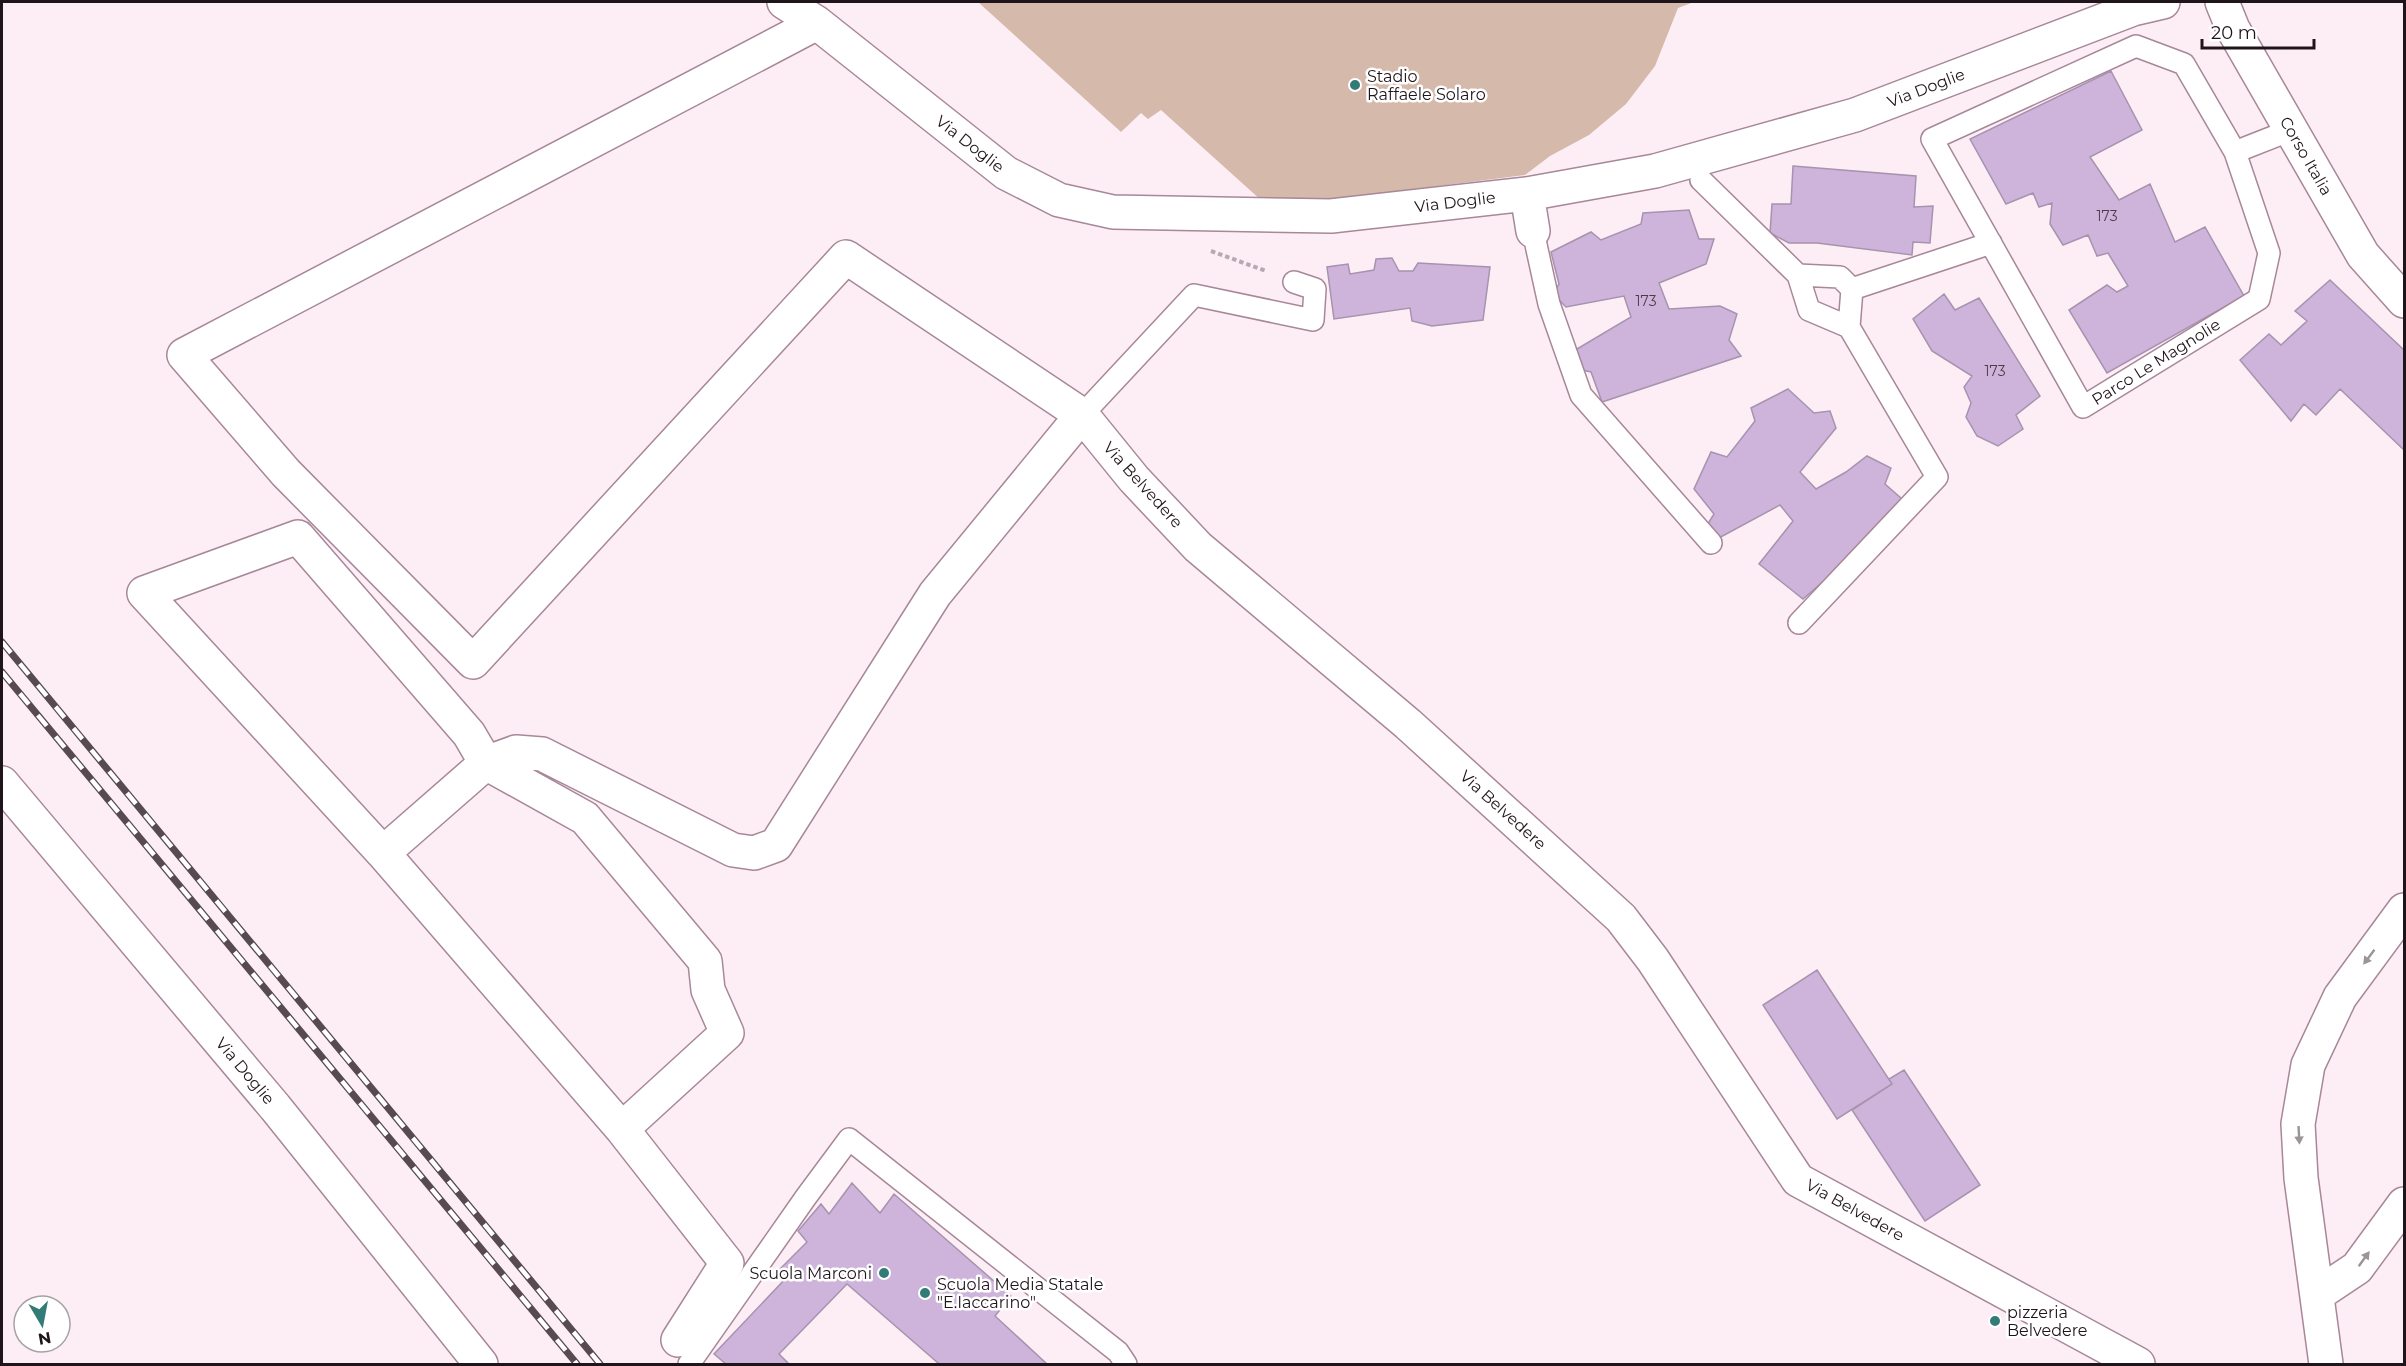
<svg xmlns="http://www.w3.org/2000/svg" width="2406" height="1366" font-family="Montserrat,sans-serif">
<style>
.green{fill:#d5b9ab}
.building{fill:#ceb3db;stroke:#a693af;stroke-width:1.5}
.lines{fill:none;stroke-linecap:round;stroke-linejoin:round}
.service-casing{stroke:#a78798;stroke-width:24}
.minor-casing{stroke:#a78798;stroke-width:36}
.path{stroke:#b7a9b1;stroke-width:4;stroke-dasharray:4.5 3;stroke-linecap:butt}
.service{stroke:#fff;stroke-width:21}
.minor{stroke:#fff;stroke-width:33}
.rail-casing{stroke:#574a51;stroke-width:7}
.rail{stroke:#fff;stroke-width:4.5;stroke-dasharray:14;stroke-linecap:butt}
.oneway{fill:#9b9598}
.poi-dot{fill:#327b77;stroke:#fff;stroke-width:2}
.labels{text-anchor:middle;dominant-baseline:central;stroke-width:5;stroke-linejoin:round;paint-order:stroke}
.number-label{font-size:14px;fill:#4c3c4b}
.poi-label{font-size:16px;fill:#20141b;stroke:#fff;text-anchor:start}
.street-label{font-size:16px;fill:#20141b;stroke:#fff}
</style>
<rect width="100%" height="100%" fill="#fdeef6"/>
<path class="green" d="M978 2H1694L1678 8 1655 66 1626 104 1589 135 1550 156 1525 175 1328 200 1262 201 1161 110 1148 119 1141 113 1121 132Z"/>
<path class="building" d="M2111 71 2142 130 2090 157 2119 200 2150 184 2175 242 2205 227 2244 296 2107 373 2069 310 2107 285 2117 292 2128 286 2108 253 2097 256 2088 235 2063 245 2050 224 2052 203 2039 207 2033 193 2006 204 1970 139Z
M1793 166 1916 176 1914 207 1933 206 1930 243 1913 242 1912 255 1817 243H1789L1770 233 1772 204H1791Z
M1689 210 1699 239H1714L1706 264 1659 283 1669 309 1720 306 1737 314 1729 340 1741 356 1602 402 1591 372 1577 369V349L1631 317 1624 296 1566 307 1553 294 1559 284 1551 252 1591 232 1601 240 1641 224 1643 213Z
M1392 258 1399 271H1413L1418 263 1490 267 1483 320 1432 326 1412 321 1410 308 1334 319 1327 267 1348 264 1350 274 1374 270 1376 259Z
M2330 280 2404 350V450L2340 389 2316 415 2304 404 2291 421 2240 360 2269 334 2281 345 2307 321 2295 311Z
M1944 294 1955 310 1979 298 2040 396 2016 415 2023 429 1998 446 1977 436 1966 417 1971 403 1964 387 1972 376 1932 351 1913 319Z
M1788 389 1814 413 1830 411 1836 428 1800 472 1816 489 1846 472 1867 456 1891 468 1885 484 1910 506 1803 599 1759 564 1793 521 1780 505 1717 539 1706 527 1714 514 1694 489 1711 452 1727 457 1755 421 1751 408Z
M1817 970 1892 1084 1837 1119 1763 1005Z
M1904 1070 1980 1185 1925 1221 1852 1110 1892 1084 1889 1079Z
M852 1183 880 1213 894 1194 1011 1296 995 1316 1047 1364H937L938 1363 847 1284 779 1354 789 1364H726L714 1354 787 1277 780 1269 807 1242 798 1231 821 1204 829 1214Z"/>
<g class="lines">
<g class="service-casing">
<path id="service" d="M2235 152 2269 253 2259 299 2083 407 1932 139 2136 46 2184 64 2235 152 2291 130
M1701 180 1798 275
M1533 231 1549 304 1581 395 1711 543
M1852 289 1840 277 1798 275 1809 310 1849 327 1852 289 1991 243
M1082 415 1194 295 1313 320 1315 289 1294 282
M1799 623 1937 477 1849 327
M689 1364 806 1197 849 1139 1118 1352 1126 1364"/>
</g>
<g class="minor-casing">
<path id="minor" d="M784 2 817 23 1006 173 1059 200 1113 212 1331 216 1527 194 1655 171 1855 115 2133 9 2163 2
M2222 2 2233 29 2363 255 2404 301
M817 23 184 355 286 473 473 662 846 257 1082 415 1134 479 1198 547 1408 724 1621 918 1653 960 1798 1180 2138 1364
M1527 194 1533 231
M2 783 275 1107 481 1364
M383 853 486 763 516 752 542 754 733 850 754 853 776 845 935 594 1082 415
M622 1129 727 1033 708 990 705 961 585 818 486 763 469 734 298 537 144 593 383 853 622 1129 727 1263 678 1340
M2318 1294 2357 1268 2404 1204
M2326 1364 2301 1178 2298 1124 2308 1065 2340 997 2404 910"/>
</g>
<path class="path" d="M1211 251 1266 271"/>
<use href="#service" class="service"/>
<use href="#minor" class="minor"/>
<g class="rail-casing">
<path id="rail" d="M2 642 600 1364
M2 672 577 1364"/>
</g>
<use href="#rail" class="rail"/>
</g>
<defs><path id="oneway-solid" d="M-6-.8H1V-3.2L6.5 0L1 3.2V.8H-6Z" transform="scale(1.5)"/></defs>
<g class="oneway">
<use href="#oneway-solid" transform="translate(2369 957) rotate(127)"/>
<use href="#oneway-solid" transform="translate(2299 1135) rotate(87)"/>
<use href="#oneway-solid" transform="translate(2364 1259) rotate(-54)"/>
</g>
<g class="poi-dot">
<circle cx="1355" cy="85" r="6"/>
<circle cx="884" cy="1273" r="6"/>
<circle cx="925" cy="1293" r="6"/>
<circle cx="1995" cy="1321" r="6"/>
</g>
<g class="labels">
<g class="number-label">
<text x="2107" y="216">173</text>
<text x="1646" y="301">173</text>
<text x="1995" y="371">173</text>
</g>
<g class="poi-label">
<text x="1367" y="76">Stadio<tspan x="1367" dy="18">Raffaele Solaro</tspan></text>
<text x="872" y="1273" text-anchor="end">Scuola Marconi</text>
<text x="937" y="1284">Scuola Media Statale<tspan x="937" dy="18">"E.Iaccarino"</tspan></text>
<text x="2007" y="1312">pizzeria<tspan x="2007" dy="18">Belvedere</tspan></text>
</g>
<g class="street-label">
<text transform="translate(1926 88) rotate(-21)">Via Doglie</text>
<text transform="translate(970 144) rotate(38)">Via Doglie</text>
<text transform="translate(2306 156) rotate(60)">Corso Italia</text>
<text transform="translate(1455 202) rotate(-7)">Via Doglie</text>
<text transform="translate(2156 362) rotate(-32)">Parco Le Magnolie</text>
<text transform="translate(1143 485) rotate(48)">Via Belvedere</text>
<text transform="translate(1503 810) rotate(42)">Via Belvedere</text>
<text transform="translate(245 1071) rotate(50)">Via Doglie</text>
<text transform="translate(1855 1210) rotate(29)">Via Belvedere</text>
</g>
</g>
<rect width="2406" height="1366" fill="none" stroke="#20141b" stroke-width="6"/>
<g transform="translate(42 1324) rotate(170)"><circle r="28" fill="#ffffff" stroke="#a6a1a4" stroke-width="1.5"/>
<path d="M0-4.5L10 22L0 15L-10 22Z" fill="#327b77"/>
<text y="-9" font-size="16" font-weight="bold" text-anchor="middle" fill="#20141b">N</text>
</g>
<path d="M2202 39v9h112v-9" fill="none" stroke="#20141b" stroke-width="3"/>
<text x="2211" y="39" font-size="18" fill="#20141b" stroke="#ffffff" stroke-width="4.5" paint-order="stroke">20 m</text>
</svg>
